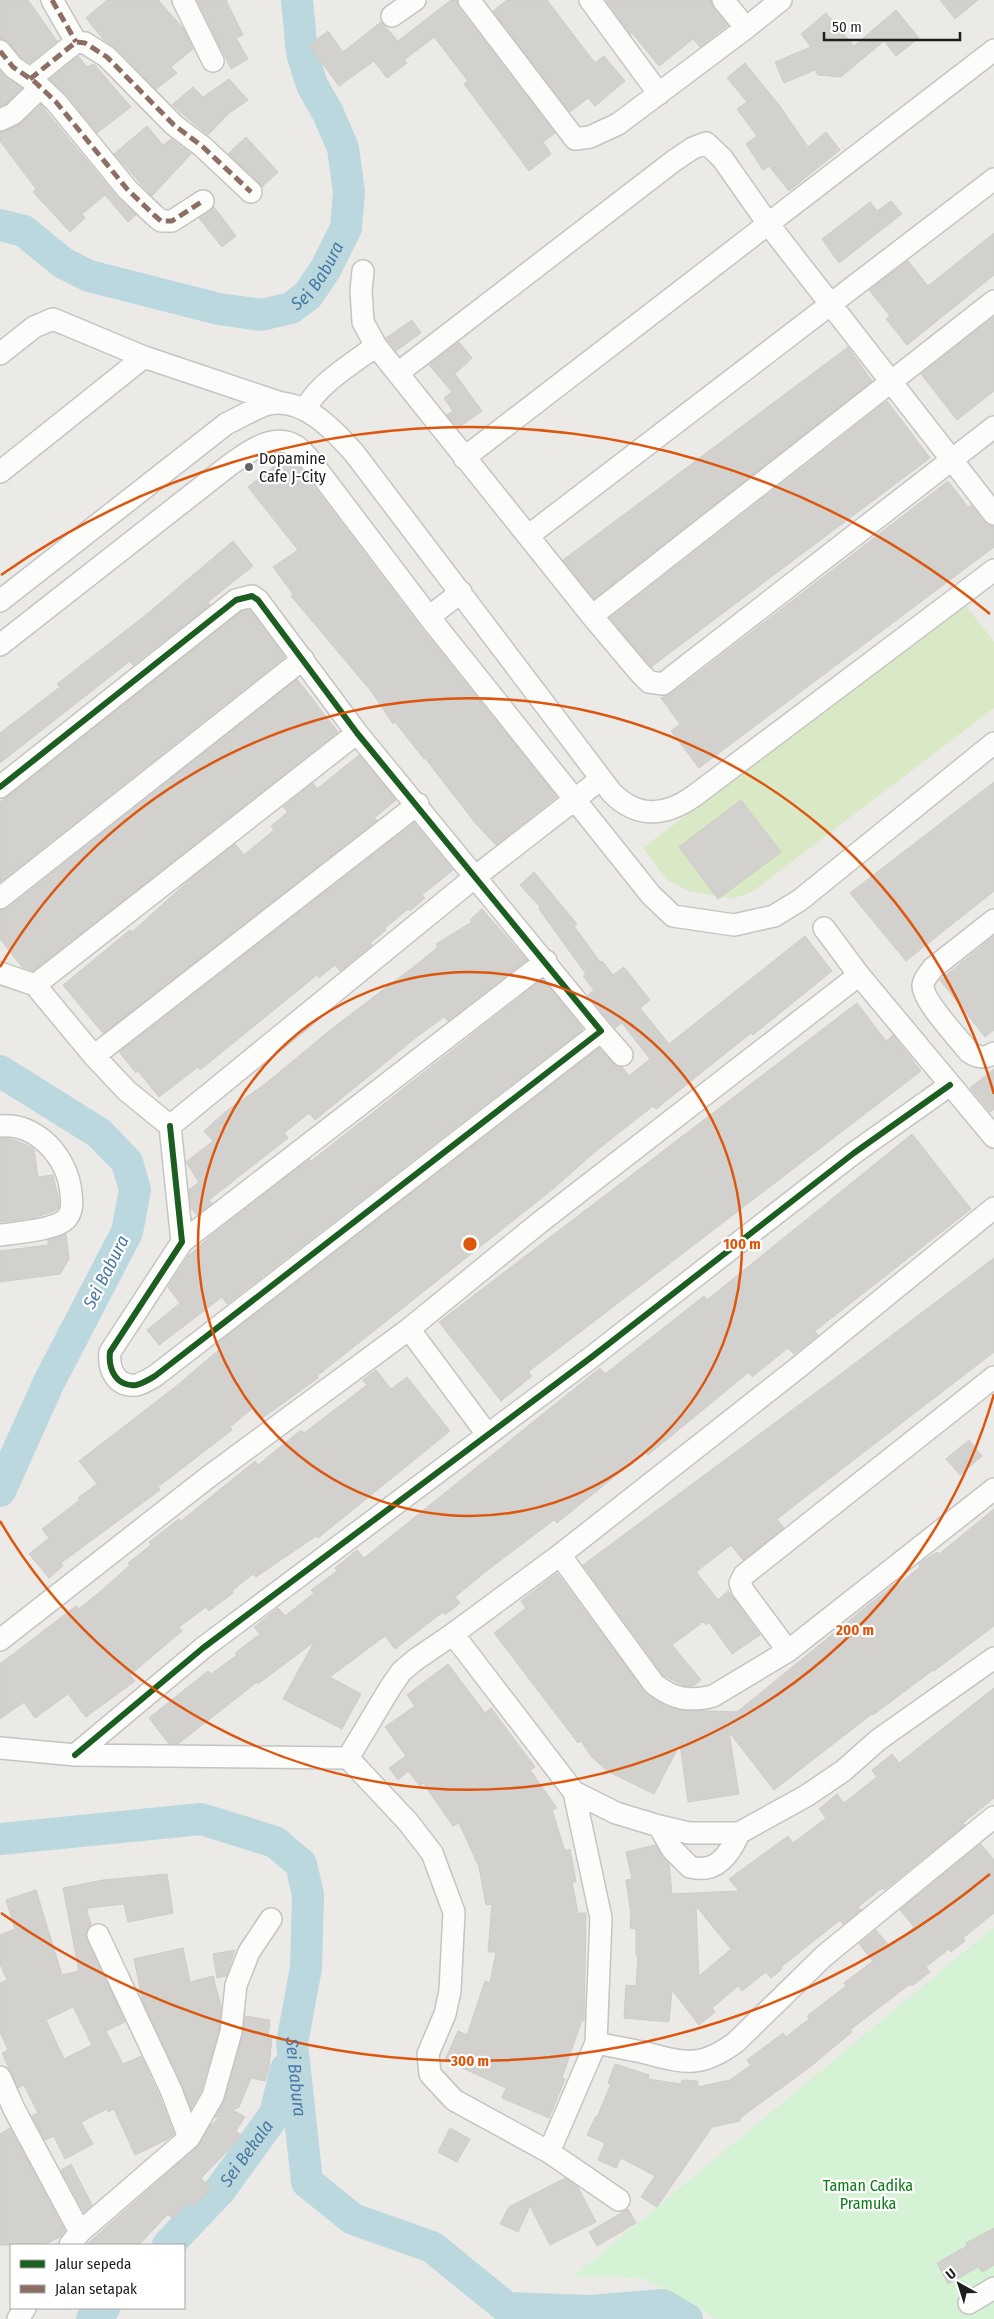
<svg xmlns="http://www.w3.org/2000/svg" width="994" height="2319" font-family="'Fira Sans Condensed',sans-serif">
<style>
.grass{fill:#d9e9c6}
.park{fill:#d5f2d5}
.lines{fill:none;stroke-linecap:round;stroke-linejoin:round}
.river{stroke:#bbd8df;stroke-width:32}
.building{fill:#d3d1ce;stroke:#cfccc8;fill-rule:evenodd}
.minor-casing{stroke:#c5c4c3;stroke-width:24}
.minor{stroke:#fcfcfb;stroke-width:21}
.quiet{stroke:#8d6e63;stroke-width:5;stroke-dasharray:10 5;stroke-linecap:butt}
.cycleway-casing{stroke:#fff;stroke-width:9}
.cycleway{stroke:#1b5e20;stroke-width:6}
.ring{fill:none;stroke:#de560d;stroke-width:2.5}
.poi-dot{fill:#666564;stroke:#fff;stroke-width:2}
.labels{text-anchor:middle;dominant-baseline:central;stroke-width:4.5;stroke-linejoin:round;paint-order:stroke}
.poi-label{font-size:16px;fill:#1e1e1e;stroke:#fff;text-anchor:start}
.park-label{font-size:16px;fill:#0d7b16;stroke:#fff}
.water-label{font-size:18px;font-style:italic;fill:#4978a4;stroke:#fff}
.centre{fill:#de560d;stroke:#fff;stroke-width:2.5}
.ring-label{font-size:15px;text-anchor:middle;font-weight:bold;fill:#de560d;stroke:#fff;stroke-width:4.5;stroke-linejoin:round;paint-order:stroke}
</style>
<rect width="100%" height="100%" fill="#eceae7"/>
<path class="grass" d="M964 603 994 642V708L752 892 732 899 689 891 667 880 643 848Z"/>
<path class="park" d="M994 1927V2319H716L693 2303 642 2278 574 2276Z"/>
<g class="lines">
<g class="river">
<path id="s1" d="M0 225 24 231 63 263 89 276 219 309 261 315 291 308 308 295 325 270 346 228 349 192 343 148 328 113 312 85 302 53 297 0"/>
<path d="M0 1071 99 1133 127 1162 135 1190 127 1232 49 1382 0 1491"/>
<path id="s2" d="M0 1839 201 1819 275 1842 301 1864 308 1895 306 1968 292 2043 307 2182 353 2219 432 2247 507 2308 590 2311 663 2305 687 2319"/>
<path id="s3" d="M168 2245 220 2190 275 2114 286 2069"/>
<path d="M92 2319 104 2308"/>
</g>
</g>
<path class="building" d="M0 0H28L57 41 30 63 22 58 9 43 0 39Z
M107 0H158L183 28 193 49 171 67 177 73 156 89 116 48 104 40 86 18Z
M197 0H226L243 35 236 38 248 59 231 69Z
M451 0H457L459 8 555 133 543 142 551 154 529 171 464 84 468 81 434 37 404 60 407 63 387 78 374 61 339 86 309 45 328 31 343 52 381 22 398 41Z
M507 0H547L595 63 604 56 625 81 595 106 588 98 570 112 493 11Z
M606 0H710L728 25 700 47 693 39 659 66 632 33 630 34Z
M940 0H978L955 19Z
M896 10 919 38 896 56 884 41 841 77 818 75 815 70 784 83 775 62 811 47 801 34 826 13 854 46Z
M78 56 87 67 94 64 131 107 97 133 66 94 50 79Z
M745 63 779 105 808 147 826 132 840 150 789 191 769 166 763 170 746 144 757 136 737 109 747 102 727 78Z
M0 71 22 88 6 104 0 106Z
M229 79 248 100 228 114 208 135 172 105 193 87 203 97Z
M41 105 117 197 136 215 128 222 105 195 82 214 85 218 70 232 33 192 36 189 0 141V132L19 125Z
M147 126 163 145 171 139 191 154 152 196 114 154Z
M246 137 278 172 262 187 228 154Z
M891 201 902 214 839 263 822 239 870 202 877 211Z
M214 207 236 236 222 247 199 218Z
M994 233V275L907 345 886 319 890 316 869 290 908 261 928 286Z
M994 317V391L957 420 921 374Z
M412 320 421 333 396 351 386 338Z
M459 342 472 358 455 374 482 411 458 428 447 415 453 411 444 398 452 392 429 365Z
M848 347 872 381 594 599 563 560Z
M887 401 930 458 651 667 610 618Z
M287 456 300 468 419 625 557 797 496 845 476 824 425 758 424 759 395 722 393 724 371 691 291 596 293 594 273 567 298 550 248 487Z
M948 481 968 507 971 505 984 522 994 526V547L699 768 671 731 680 724 661 698 671 694Z
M233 541 253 566 208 602 210 605 133 665 130 661 0 763V733L60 687 57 684 147 614Z
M250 610 285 657 0 882V802L242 611Z
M297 679 338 732 33 971 22 967 0 939V910L8 908Z
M359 755 396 800 374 818 377 820 104 1033 101 1031 63 985 130 930 132 932 195 875 235 844 244 855 274 830 271 826 288 812 283 807 313 783 317 789Z
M994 782V891L906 961 850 893Z
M741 800 781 852 718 899 679 847Z
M414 823 453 870 422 895 425 898 410 911 408 909 385 928 386 930 370 943 372 945 340 971 335 965 319 978 317 975 200 1070 198 1067 159 1097 138 1071 136 1073 119 1052Z
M534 872 577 924 574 926 600 962 602 961 613 975 624 967 650 1000 640 1008 669 1044 805 936 832 971 753 1035 751 1033 656 1109 653 1106 596 1151 553 1189 317 1376 318 1378 261 1419 253 1408 230 1427 232 1430 158 1487 160 1490 61 1563 63 1566 49 1578 29 1554 49 1538 42 1529 80 1500 78 1498 97 1484 79 1461 174 1388 221 1348 217 1343 599 1048 613 1063 622 1067 629 1076 650 1059 622 1023 615 1028 588 995 594 990 583 976 586 974 539 909 540 907 520 885Z
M482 909 527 960 448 1021 444 1017 418 1036 315 1120 309 1113 284 1133 288 1138 209 1200 212 1203 197 1215 191 1208 189 1190 199 1182 186 1162 213 1141 204 1131 225 1112 265 1084 334 1027 416 965 438 947 436 944 472 922 470 920Z
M994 936V1030L985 1037 940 980Z
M543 979 583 1029 227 1304 222 1297 159 1345 147 1330 180 1303 168 1287 188 1256 212 1235 309 1159 311 1161Z
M857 1003 886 1041 893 1035 921 1071 528 1372 532 1376 501 1401 439 1322Z
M994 1069V1109L990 1112 970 1088Z
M912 1134 971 1209 815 1331 818 1335 794 1354 788 1348 752 1377 749 1372 648 1455 645 1452 557 1523 554 1520 489 1569 455 1597 460 1603 445 1615 443 1612 395 1649 385 1636 330 1677 361 1694 342 1729 283 1699 314 1642 258 1684 257 1682 178 1744H169L149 1718 208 1671 211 1674 237 1655 235 1653 260 1634 254 1627 278 1608 285 1616 314 1593 311 1590 337 1571 335 1568 357 1550 364 1558 600 1368 605 1374 704 1296 707 1300Z
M0 1138 12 1139 31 1147 34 1149 38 1177 53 1175 59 1200V1208L55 1211 33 1218 0 1222Z
M66 1234 69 1259 60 1274 0 1282V1251L48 1245V1240Z
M994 1258V1352L777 1519 784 1528 743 1560 731 1545 696 1572 718 1600 728 1591 760 1635 732 1654 709 1622 706 1625 703 1622 672 1645 701 1680 693 1686H684L663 1675 583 1565 834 1379Z
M376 1370 391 1389 407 1377 450 1431 318 1538 316 1536 256 1577 253 1574 232 1591 233 1593 209 1611 206 1607 179 1627 182 1631 130 1675 135 1681 86 1717 68 1694 35 1718 24 1702 0 1719V1664L76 1606 79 1609 101 1591 130 1565 128 1563 151 1545 149 1542 179 1519 181 1521 255 1461 258 1465 301 1430 304 1433 367 1385 363 1380Z
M969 1440 982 1456 960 1475 946 1459Z
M994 1509V1626L934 1671 933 1670 873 1715 872 1714 774 1790 729 1732 739 1794 688 1802 680 1744 654 1794 607 1771 591 1756 581 1741 578 1743 494 1633 526 1608 521 1601 557 1573 647 1694 667 1707 680 1710 737 1712 872 1602 895 1584 897 1586 920 1567 919 1564 937 1552 939 1554Z
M448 1664 485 1713 491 1708 535 1767 530 1770 557 1808 552 1810 565 1851 570 1849 576 1882H572L578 1913H586L584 2021 582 2020 562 2078 565 2079 549 2118 502 2098 506 2088 445 2060 458 2031 467 2035 485 1981 490 1983 496 1952H488L492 1904 486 1905 479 1867 459 1823 453 1826 423 1783 420 1786 408 1771 398 1780 389 1768 406 1756 385 1727 415 1706 407 1695Z
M994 1688V1798L963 1823 965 1825 884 1890 882 1888 858 1907 861 1910 843 1924 840 1920 781 1967 782 1969 771 1978 766 1972 742 1991 738 1986 712 2008 715 2012 699 2025 672 1990 669 2022 624 2018 626 1985 636 1986 638 1955H636V1929L630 1928 631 1915 626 1880 632 1879 626 1852 655 1845 669 1864 672 1894 739 1891 729 1879 788 1836 793 1843 826 1818 819 1809 837 1794 844 1803 877 1777 872 1770 892 1754 899 1763ZM696 1906 731 1949 699 1976Z
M981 1844 994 1860V1913L963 1938 965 1941 951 1952 949 1949 926 1967 930 1972 912 1986 910 1984 850 2030 852 2032 810 2067 740 2118V2121L712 2127 657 2207 641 2197 655 2176 621 2158 616 2168 598 2160 605 2143 587 2135 596 2116 597 2117 611 2084 608 2083 615 2064 649 2075 648 2079 681 2084 682 2080 698 2081V2087L730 2080 751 2065 747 2060 783 2033 786 2037 809 2019 807 2016 846 1986 844 1983 873 1961 859 1944 876 1930 890 1947 914 1927 900 1910Z
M167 1874 173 1913 128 1922 124 1904 88 1908 87 1911 91 1925 86 1934 125 2022 106 2031 123 2064 141 2056 159 2095 174 2134 168 2139 135 2155 114 2109 108 2112 107 2109 81 2122 93 2144 65 2159 54 2136 45 2140 32 2116 38 2113 24 2085 18 2088 2 2053 8 2050 0 2032V1983L7 1980 0 1964V1935L15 1929 6 1900 36 1890 62 1975 79 1971 63 1888 103 1880ZM73 2007 92 2045 64 2059 46 2020Z
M183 1948 190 1982 213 1976 221 2006 219 2030 201 2091 191 2109 142 1999 134 1959Z
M235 1950 226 1976 217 1978 213 1954Z
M245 2016 270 2020 268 2038H272L269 2068 265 2081 251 2078 239 2107 233 2110 245 2117 236 2131 242 2136 201 2178 211 2189 192 2207 188 2203 172 2218 168 2214 139 2245H86L197 2147 210 2126 222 2115 215 2118 225 2099 243 2035Z
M10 2128 65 2231 60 2237 43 2245H0V2134Z
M450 2128 470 2139 457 2162 438 2152Z
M71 2164 92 2205 84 2212 61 2170Z
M565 2178 578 2187 596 2222 550 2245 530 2206 518 2232 500 2224 509 2207Z
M628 2209 636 2223 597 2246 589 2232Z
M994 2228V2265L982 2272 978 2267 948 2284 937 2263 967 2246 966 2243Z"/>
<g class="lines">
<g class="minor-casing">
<path id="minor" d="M52 0 76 42
M183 0 213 61
M469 0 575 139 590 137 618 124 746 28
M590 0 659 94
M723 0 746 28 781 0
M392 16 415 0
M0 51 13 67 35 82 56 102 127 189 154 215 161 221H172L203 201
M30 79 76 42 85 43 107 57 174 125 203 147 251 192
M0 120 13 114 40 88
M363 271 361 290 363 322 376 346 528 536 994 179
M994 301 592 616 640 673 649 682 663 684 994 427
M0 354 34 327 53 319 144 357 281 403
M398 373 675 160 693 148 706 143 722 158 769 225 994 514
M306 410C313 387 356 361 376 346
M464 458 994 50
M0 472 144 357
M528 536 592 616
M0 601 226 424C238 418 252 410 265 405 301 394 334 430 355 454L612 793C638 819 666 816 694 796L994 570
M429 617 461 592
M0 645 231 464C248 452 274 432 296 446 301 449 305 455 310 460L429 617 651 895 673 916 734 925 774 916 800 900 994 743
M0 787 236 600 252 596 258 600 357 733 601 1031 155 1376C150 1379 142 1384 136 1385 116 1387 108 1369 110 1352L182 1242 170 1126
M0 898 303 659
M994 920 933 968C929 974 924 978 923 985 922 1000 959 1039 969 1052 978 1058 985 1059 994 1053
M824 928 859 975 994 1137
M0 973 35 985 94 1056 127 1091 170 1126 475 877 601 779
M35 985 357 733
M601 1031 622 1055
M94 1056 418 804
M0 1126C37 1122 68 1158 71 1193 72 1202 73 1210 67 1218 57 1230 15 1233 0 1235
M182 1242 546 961
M409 1329 487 1434
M560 1555 654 1684C673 1699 689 1702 713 1696L788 1651 994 1489
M453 1634 574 1792 601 1918 596 2043 549 2152
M0 1640 207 1478 409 1329 539 1223 859 975
M788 1651 742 1589 740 1583 744 1575 994 1377
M0 1748 75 1755 348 1758 408 1822 432 1853 454 1912 450 1991 445 2014 428 2054 430 2074 454 2100 549 2152 619 2200
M75 1755 203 1648 593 1356 854 1153 950 1085
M348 1758 390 1688 401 1672 415 1660 453 1634 560 1555 800 1366 994 1208
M574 1792 616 1813 659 1826 689 1833H739L806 1796 843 1771 878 1740 994 1658
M659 1826 672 1849 690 1867C695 1868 701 1869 706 1868 722 1866 734 1846 739 1833
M98 1935 171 2090 189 2138
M596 2043C611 2046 627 2049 642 2052 682 2062 699 2070 736 2042L824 1956 994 1817
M0 2077 14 2109 80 2232
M70 2245 80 2232 189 2138 213 2096 231 2032 236 1985 249 1952 271 1919
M969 2303 994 2288
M18 2319 25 2308"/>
</g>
<use href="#minor" class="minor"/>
<path class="quiet" d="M52 0 76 42
M0 51 13 67 35 82 56 102 127 189 154 215 161 221H172L203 201
M30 79 76 42 85 43 107 57 174 125 203 147 251 192"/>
<g class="cycleway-casing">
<path id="cycleway" d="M0 787 236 600 252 596 258 600 357 733 601 1031 155 1376C150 1379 142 1384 136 1385 116 1387 108 1369 110 1352L182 1242 170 1126
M75 1755 203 1648 593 1356 854 1153 950 1085"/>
</g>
<use href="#cycleway" class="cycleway"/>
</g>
<g class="ring">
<circle cx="470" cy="1244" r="272"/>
<path d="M994 1394A545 545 0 0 1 0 1521M0 967A545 545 0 0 1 994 1094"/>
<path d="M990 1874A817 817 0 0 1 1 1913M1 575A817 817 0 0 1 990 614"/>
</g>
<circle class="poi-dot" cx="249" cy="467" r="5"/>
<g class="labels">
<g class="poi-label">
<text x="259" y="458">Dopamine<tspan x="259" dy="18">Cafe J-City</tspan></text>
</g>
<g class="park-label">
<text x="868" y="2185">Taman Cadika<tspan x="868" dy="18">Pramuka</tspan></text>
</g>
<g class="water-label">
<text stroke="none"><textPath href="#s1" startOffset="354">Sei Babura</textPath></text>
<text transform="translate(106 1272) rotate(-63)">Sei Babura</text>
<text stroke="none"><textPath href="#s2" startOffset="529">Sei Babura</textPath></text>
<text stroke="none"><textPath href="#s3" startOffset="121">Sei Bekala</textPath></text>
</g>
</g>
<circle cx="470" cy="1244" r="8" class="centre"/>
<g class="ring-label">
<text x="742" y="1249">100 m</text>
<text x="855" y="1635">200 m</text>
<text x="470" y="2066">300 m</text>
</g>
<rect x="10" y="2244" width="175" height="65" fill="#ffffff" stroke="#a5a5a5"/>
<rect x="20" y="2260" width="25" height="8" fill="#1b5e20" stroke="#a5a5a5"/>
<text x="55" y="2269" font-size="15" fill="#1e1e1e">Jalur sepeda</text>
<rect x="20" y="2285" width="25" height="8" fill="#8d6e63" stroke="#a5a5a5"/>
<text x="55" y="2294" font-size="15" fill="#1e1e1e">Jalan setapak</text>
<g transform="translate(959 2284) rotate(321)" stroke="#ffffff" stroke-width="4" paint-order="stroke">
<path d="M0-4L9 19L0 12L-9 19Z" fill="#1e1e1e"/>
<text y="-8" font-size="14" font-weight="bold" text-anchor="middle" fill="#1e1e1e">U</text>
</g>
<path d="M824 32v8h136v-8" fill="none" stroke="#1e1e1e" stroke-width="2.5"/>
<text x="832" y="32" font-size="15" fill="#1e1e1e" stroke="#ffffff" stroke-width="4" paint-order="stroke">50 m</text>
</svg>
